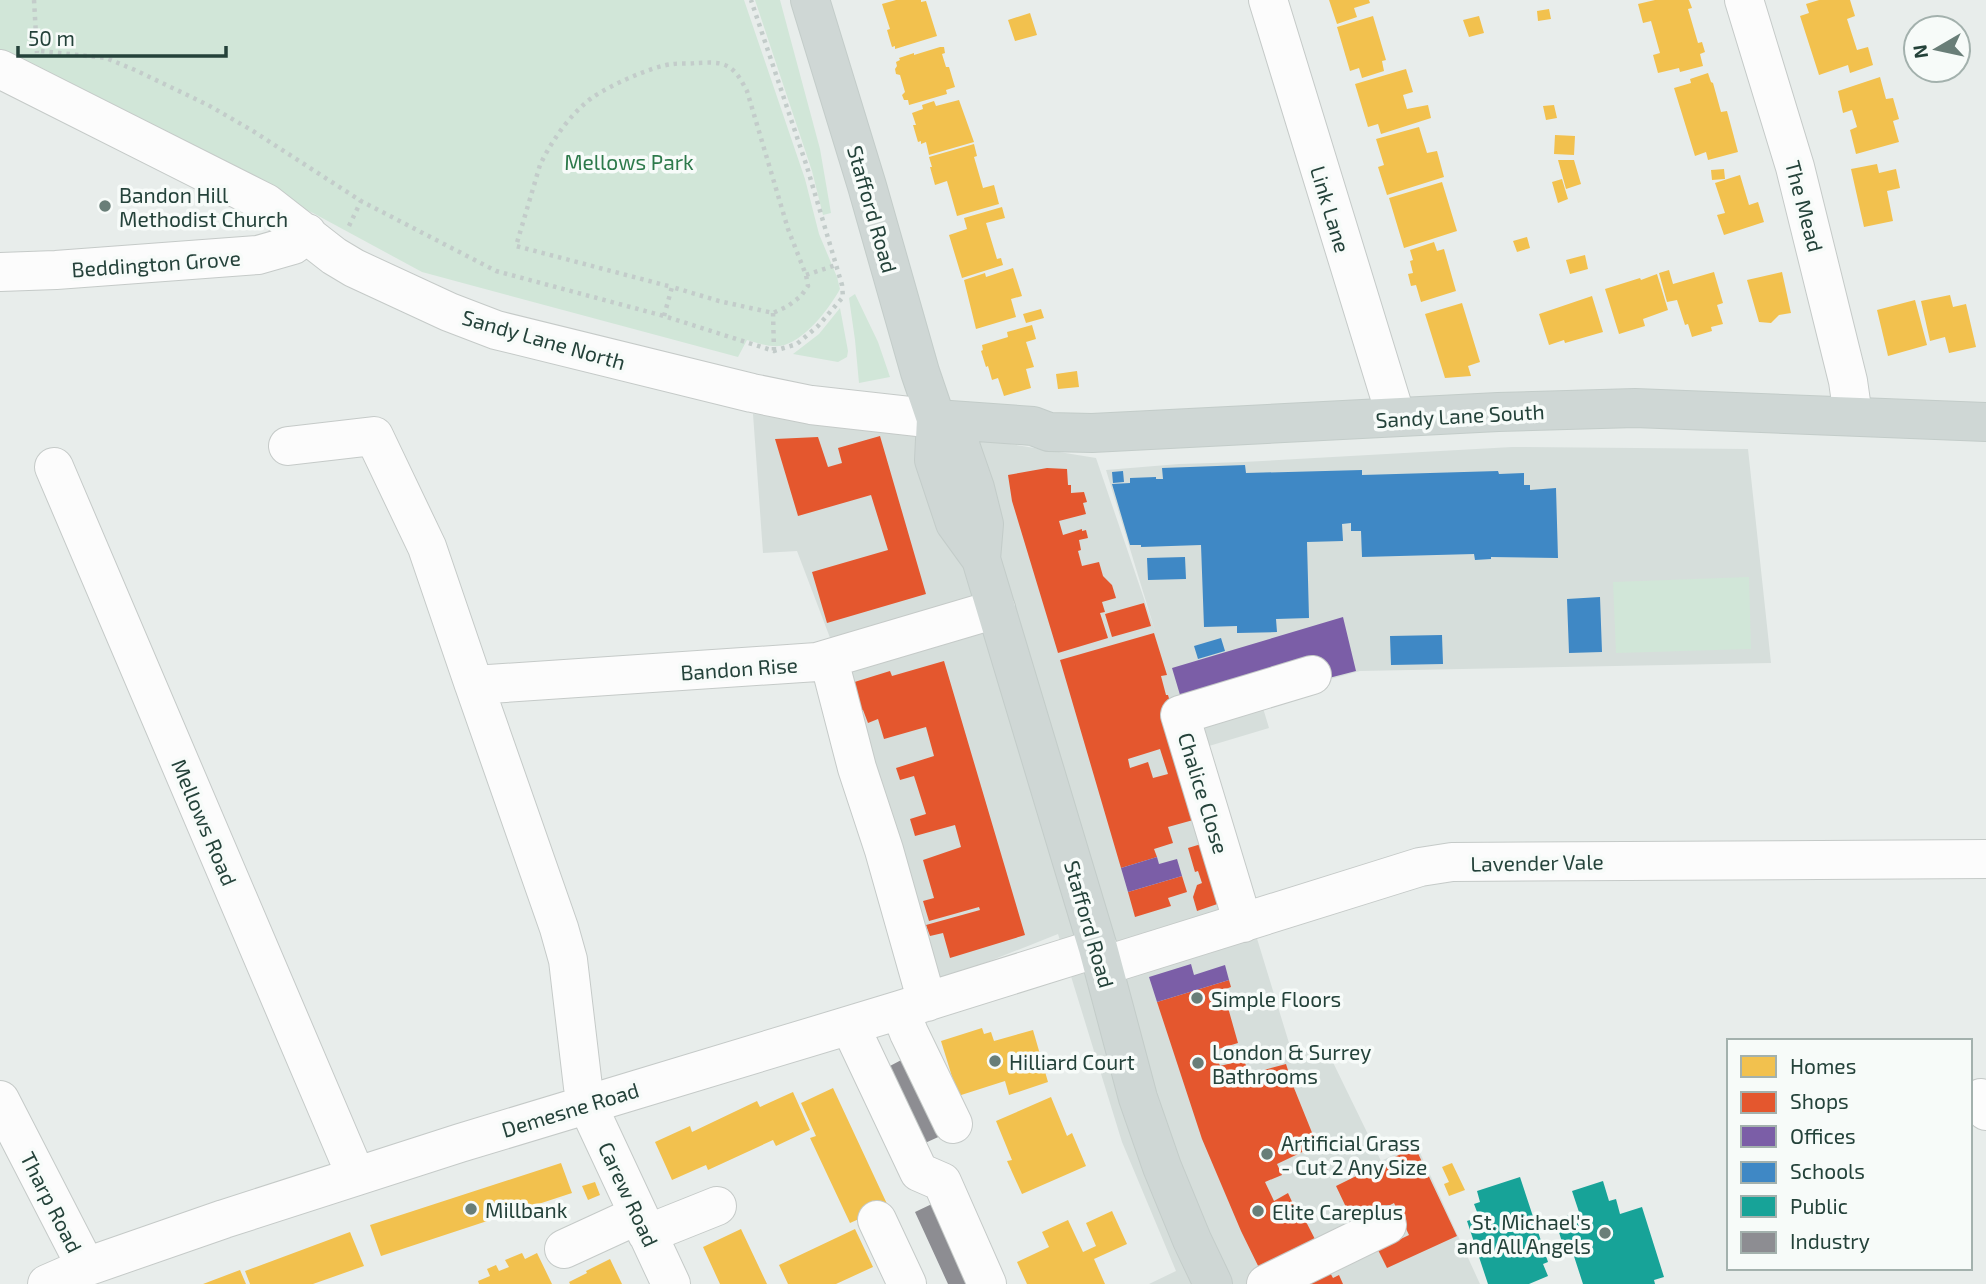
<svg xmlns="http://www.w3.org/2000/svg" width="1986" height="1284" font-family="'Exo 2',sans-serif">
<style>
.built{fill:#d6dedb}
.green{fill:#d1e6d8}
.homes{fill:#f2c14e}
.shops{fill:#e4572e;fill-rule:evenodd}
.offices{fill:#7b5ea7}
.schools{fill:#3f88c5}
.public{fill:#17a398}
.industry{fill:#8d8d92}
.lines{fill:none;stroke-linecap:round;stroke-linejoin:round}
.minor-casing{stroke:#c5cac8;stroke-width:40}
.major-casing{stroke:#c3ccc9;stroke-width:40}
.path{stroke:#c3ccca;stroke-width:4.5;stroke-dasharray:3.5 5;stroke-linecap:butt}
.minor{stroke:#fcfcfc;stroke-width:38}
.major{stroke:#cfd7d5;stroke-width:38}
.poi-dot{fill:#697e78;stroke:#f7fbf9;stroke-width:2.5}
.labels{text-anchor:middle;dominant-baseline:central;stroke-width:7;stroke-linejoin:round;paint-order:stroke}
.park-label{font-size:21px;fill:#2d7a4b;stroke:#f7fbf9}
.poi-label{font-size:21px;fill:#24423a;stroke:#f7fbf9;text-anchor:start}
.street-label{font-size:21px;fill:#24423a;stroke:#f7fbf9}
</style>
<rect width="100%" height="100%" fill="#e8edeb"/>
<path class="built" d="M753 414 893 425 1096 458 1155 631 1106 470 1179 464 1243 462 1512 447 1748 449 1771 663 1360 671 1260 698 1269 728 1199 749 1293 1056 1325 1046 1381 1161 1416 1144 1480 1284H1149L1176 1271 1122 1142 1058 934 932 984 843 672 797 551 763 553Z"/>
<path class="green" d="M0 0H744L805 179 819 234 837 277 840 289C829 309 804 342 780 346 768 347 758 343 747 340L738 357 422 272 313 213 33 85 0 64Z
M755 0H780L820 149 831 213 823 215 812 171Z
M855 294 878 342 890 377 859 383 855 340 849 298Z
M840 308 848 351 847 357 838 362 793 354 819 334Z
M1749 577 1751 649 1616 653 1613 582Z"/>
<path class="homes" d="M896 0H921V2L926 1 937 36 895 49V46L892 47 887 30 890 29 882 4Z
M1329 0H1369L1370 3 1354 8 1357 17 1337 24Z
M1655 0H1689L1692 8 1688 9 1698 43 1702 42 1705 52 1700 54 1703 66 1680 72 1679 68 1658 73 1653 55 1660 53 1651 21 1643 23 1638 4Z
M1819 0H1850L1855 16 1847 19 1857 50 1868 47 1873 65 1850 73 1848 65 1819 75 1800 16 1809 13 1806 4Z
M1549 9 1551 19 1538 21 1537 11Z
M1030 13 1037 35 1015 41 1008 20Z
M1373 16 1386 60 1382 61 1384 71 1362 78 1359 68 1350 71 1337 27Z
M1479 16 1484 33 1469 37 1463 20Z
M940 47H944L945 53 942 54 946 67H949L955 87 946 90 947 94 909 105 908 100H904L902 95 905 92 900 75 896 74 895 69 897 66 896 62 900 60 899 58 914 53V55Z
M1406 69 1413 92 1403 95 1407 109 1428 105 1431 118 1381 134 1378 124 1368 127 1355 84Z
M1708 73 1711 82 1713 83 1721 112 1727 111 1738 152 1708 160 1706 152 1695 156 1674 88 1691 83 1690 79Z
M1880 77 1886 99 1893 98 1899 119 1893 121 1899 142 1856 154 1850 130 1857 127 1852 110 1843 113 1838 91Z
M959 100 974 142 929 155 926 142 921 144V141L918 142 913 125H916L912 113 923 109 922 105 934 101 936 106Z
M1554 105 1557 118 1546 120 1543 106Z
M1419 127 1427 153 1437 151 1444 177 1387 195 1378 167 1384 165 1376 139Z
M1555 135 1575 136 1574 155 1554 154Z
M974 144 977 156 974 157 983 188 994 185 999 204 957 216 947 181 935 185 930 167H932L929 157Z
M1558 160H1574L1581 184 1566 189Z
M1877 164 1879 173 1896 169 1900 188 1887 191 1893 221 1864 227 1851 169Z
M1724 169 1725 179 1712 180 1711 170Z
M1740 175 1749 205 1758 202 1764 222 1724 235 1717 215 1725 213 1715 183Z
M1562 179 1568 199 1558 203 1552 182Z
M1442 182 1457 231 1404 248 1389 198Z
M1002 207 1005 218 986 223 997 259 1001 258 1003 265 962 278 949 235 967 229 964 218Z
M1527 237 1530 248 1517 252 1513 241Z
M1434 242 1437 251 1444 249 1456 291 1421 302 1416 285 1411 286 1408 274 1413 273 1410 261 1413 260 1410 250Z
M1585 255 1588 269 1570 274 1566 260Z
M1013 268 1022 296 1011 299 1016 317 976 329 964 280 985 273 986 277Z
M1669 270 1673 284 1714 272 1723 303 1717 305 1723 324 1711 327 1712 331 1692 337 1688 324 1685 325 1677 300 1667 302 1659 273Z
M1782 272 1791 313 1779 315 1771 323 1759 322 1747 280Z
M1657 274 1668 310 1643 319 1645 326 1619 334 1605 289 1640 278 1641 280Z
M1950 295 1953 307 1966 304 1976 347 1949 353 1945 337 1930 341 1921 301Z
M1592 296 1603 332 1565 343 1564 340 1549 345 1539 314Z
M1915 300 1927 345 1888 356 1877 310Z
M1462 303 1480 362 1468 366 1471 376 1445 378 1425 314Z
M1041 309 1044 318 1026 323 1023 314Z
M1032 325 1036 339 1026 342 1034 367 1026 369 1031 388 1004 396 998 378 992 380 988 366 986 367 981 351 983 350 982 345 1008 337 1007 332Z
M1077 371 1079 387 1058 389 1056 374Z
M982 1028 984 1034 991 1032 994 1041 1033 1030 1048 1082 1009 1095 1005 1081 958 1096 941 1041Z
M833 1088 888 1206 850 1223 810 1138 816 1136 801 1103Z
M793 1092 810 1130 776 1146 773 1140 708 1170 706 1165 672 1180 655 1142 690 1126 692 1132 757 1101 760 1107Z
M1051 1097 1067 1136 1072 1133 1086 1166 1022 1194 1007 1161 1012 1160 996 1121Z
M561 1163 572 1193 381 1256 370 1225Z
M1452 1163 1465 1190 1449 1196 1444 1184 1449 1182 1442 1167Z
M595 1182 600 1195 588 1200 582 1186Z
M1112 1211 1127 1244 1094 1259 1105 1284H1027L1017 1262 1049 1247 1042 1232 1068 1220 1083 1252 1096 1246 1086 1223Z
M741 1229 767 1284H720L703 1247Z
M855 1229 873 1267 836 1284H788L779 1265Z
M350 1232 364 1266 313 1284H250L245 1271Z
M522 1253 525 1259 537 1253 552 1284H479L478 1281 490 1276 487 1269 496 1265 499 1271 509 1267 505 1260Z
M610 1259 622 1284H570L569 1282 587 1273 586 1271Z
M240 1270 246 1284H203Z"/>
<path class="shops" d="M880 436 926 594 827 623 812 572 888 550 871 495 798 516 775 439 818 437 828 467 842 463 838 448Z
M1047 468 1067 469 1068 485H1071V493L1084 492 1087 502 1083 503 1086 514 1059 521 1063 535 1082 529V531L1086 530 1088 538 1079 540 1081 550 1078 551 1082 566 1099 562 1103 576 1112 585 1116 598 1102 602 1105 612 1100 613 1108 638 1058 653 1012 501 1008 475Z
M1144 603 1151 626 1112 637 1105 614Z
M1154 633 1167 675 1161 676 1166 695H1168L1204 817 1168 827 1173 843 1154 849 1157 857 1121 868 1060 660ZM1160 749 1168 774 1153 778 1148 762 1130 768 1128 759Z
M944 661 1025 935 950 958 943 933 930 936 926 925 980 910 979 907 929 921 923 901 934 898 923 860 961 847 955 825 915 836 910 819 926 814 914 776 900 780 896 768 934 756 926 727 884 739 878 719 868 723 863 710 856 712 848 684 890 671 892 676Z
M1211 841 1229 900 1197 911 1193 897 1197 885 1202 883 1198 871 1195 872 1188 848Z
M1182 876 1187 892 1168 898 1171 906 1135 917 1128 892Z
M1229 980 1231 987 1223 990 1238 1043 1215 1050 1220 1066 1244 1060 1249 1074 1286 1064 1292 1083 1317 1145 1277 1164 1282 1175 1265 1182 1274 1201 1288 1193 1294 1206 1277 1214 1280 1222 1301 1212 1318 1245 1264 1278 1241 1231 1202 1139 1157 1002Z
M1415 1147 1457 1236 1387 1268 1378 1250 1409 1235 1394 1203 1354 1224 1336 1186Z
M1327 1267 1333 1278 1339 1275 1343 1284H1293Z"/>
<path class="offices" d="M1343 617 1356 671 1321 680 1183 705 1172 668Z
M1157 857 1159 864 1177 859 1182 876 1128 892 1121 868Z
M1191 964 1194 975 1225 965 1229 980 1157 1002 1149 977Z"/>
<path class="schools" d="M1245 465 1246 473 1362 470V475L1498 471 1499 474 1524 473V485H1530V490L1556 488 1558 558 1491 557V559L1475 560 1474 554 1362 557 1361 531H1351V523L1342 524 1343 541 1307 542 1309 618 1276 619 1277 632 1237 633V626L1204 627 1201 545 1141 547V545H1130L1112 484 1130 483V478L1156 477V479H1163L1162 468Z
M1123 471 1124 482 1113 483 1112 472Z
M1185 557 1186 579 1148 580 1147 558Z
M1600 597 1602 652 1569 653 1567 599Z
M1442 635 1443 664 1391 665 1390 636Z
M1221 638 1225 651 1198 659 1194 646Z"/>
<path class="public" d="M1520 1177 1548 1262 1543 1264 1548 1276 1529 1284H1488L1467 1221 1479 1217 1474 1204 1480 1202 1477 1191Z
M1603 1181 1609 1201 1616 1199 1620 1214 1642 1207 1664 1277 1654 1280 1655 1284H1583L1571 1247 1564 1248 1555 1220 1579 1212 1572 1191Z"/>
<path class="industry" d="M907 1057 945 1134 925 1143 888 1067Z
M934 1203 971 1284H948L915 1212Z"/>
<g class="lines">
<g class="minor-casing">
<path id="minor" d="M1268 0 1396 417
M1744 0 1795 167 1848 381 1853 416
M0 69 266 203 334 256 354 268 449 312 496 330 752 393 811 405 936 419
M0 272 56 270 258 255 293 245 307 233
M288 446 374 436 427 547 474 685
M54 467 356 1176
M829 660 857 768 884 850 927 1002
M1243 923 1180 715 1312 675
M1103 966 1420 867 1452 862 1986 859
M900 1010 909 1033 953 1124
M850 1026 919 1172 942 1182 987 1284
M1981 1098 1986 1111
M0 1100 86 1267
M877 1220 907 1284
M647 1234 717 1206
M564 1249 638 1215
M47 1284 86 1267 224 1219 460 1143 900 1010 1098 948
M671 1284 587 1104 583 1087 568 960 559 928 474 685 817 662 996 609
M1266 1284 1387 1225"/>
</g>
<g class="major-casing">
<path id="major" d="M810 0 867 186 920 372 936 419 934 460 955 523 981 559 1098 948 1138 1098 1162 1167 1192 1240 1213 1284
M936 419 1033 426 1049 432 1092 433 1498 412 1635 408 1986 422
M936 419 959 442 975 488 984 524 981 559"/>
</g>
<path class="path" d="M34 0 37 53
M41 51 106 58 135 70 208 105 253 131 361 201 496 271 664 316 774 351 797 344 818 326 843 297 842 285 807 167 751 0
M349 226 361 201
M806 275 836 265
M773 313 774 351
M664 316 672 287 516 246 540 165C552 140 571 113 593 97 611 85 652 66 673 64 680 63 688 64 695 63 705 63 718 61 727 66 737 71 742 82 747 91L788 229 806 275 808 286 801 296 788 306 773 313 719 301 672 287"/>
<use href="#minor" class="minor"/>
<use href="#major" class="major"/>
</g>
<g class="poi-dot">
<circle cx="105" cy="206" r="7"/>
<circle cx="1197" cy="998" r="7"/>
<circle cx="995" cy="1061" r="7"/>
<circle cx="1198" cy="1063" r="7"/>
<circle cx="1267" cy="1154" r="7"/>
<circle cx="471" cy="1209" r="7"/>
<circle cx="1258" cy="1211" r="7"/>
<circle cx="1605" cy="1233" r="7"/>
</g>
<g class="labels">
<g class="park-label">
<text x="629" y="161">Mellows Park</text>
</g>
<g class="poi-label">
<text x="119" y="194">Bandon Hill<tspan x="119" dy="24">Methodist Church</tspan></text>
<text x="1211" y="998">Simple Floors</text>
<text x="1212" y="1051">London &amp; Surrey<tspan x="1212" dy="24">Bathrooms</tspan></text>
<text x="1009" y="1061">Hilliard Court</text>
<text x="1281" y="1142">Artificial Grass<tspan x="1281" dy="24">- Cut 2 Any Size</tspan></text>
<text x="485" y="1209">Millbank</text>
<text x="1272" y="1211">Elite Careplus</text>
<text x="1591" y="1221" text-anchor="end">St. Michael's<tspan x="1591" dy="24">and All Angels</tspan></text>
</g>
<g class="street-label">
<text transform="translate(1805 206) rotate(75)">The Mead</text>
<text transform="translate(873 209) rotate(74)">Stafford Road</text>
<text transform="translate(1331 209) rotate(73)">Link Lane</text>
<text transform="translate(156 263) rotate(-4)">Beddington Grove</text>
<text transform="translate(544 339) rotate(16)">Sandy Lane North</text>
<text transform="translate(1460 415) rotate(-3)">Sandy Lane South</text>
<text transform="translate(739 668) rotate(-4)">Bandon Rise</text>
<text transform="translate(1204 793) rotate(73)">Chalice Close</text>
<text transform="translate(205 822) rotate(67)">Mellows Road</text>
<text transform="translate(1537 862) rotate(-1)">Lavender Vale</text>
<text transform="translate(1090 924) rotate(74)">Stafford Road</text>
<text transform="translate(570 1109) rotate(-17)">Demesne Road</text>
<text transform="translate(629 1194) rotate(65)">Carew Road</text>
<text transform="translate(52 1202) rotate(63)">Tharp Road</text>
</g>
</g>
<rect x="1727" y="1039" width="245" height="231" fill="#f7fbf9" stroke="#a3b1ad" stroke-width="2"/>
<rect x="1741" y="1056" width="35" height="21" fill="#f2c14e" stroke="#a3b1ad" stroke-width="2"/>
<text x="1790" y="1074" font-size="21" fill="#24423a">Homes</text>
<rect x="1741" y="1092" width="35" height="21" fill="#e4572e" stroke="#a3b1ad" stroke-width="2"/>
<text x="1790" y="1109" font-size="21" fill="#24423a">Shops</text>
<rect x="1741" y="1126" width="35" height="21" fill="#7b5ea7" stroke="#a3b1ad" stroke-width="2"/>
<text x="1790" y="1144" font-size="21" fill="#24423a">Offices</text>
<rect x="1741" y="1162" width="35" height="21" fill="#3f88c5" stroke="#a3b1ad" stroke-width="2"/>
<text x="1790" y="1179" font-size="21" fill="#24423a">Schools</text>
<rect x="1741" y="1196" width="35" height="21" fill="#17a398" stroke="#a3b1ad" stroke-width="2"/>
<text x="1790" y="1214" font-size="21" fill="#24423a">Public</text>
<rect x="1741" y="1232" width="35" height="21" fill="#8d8d92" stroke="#a3b1ad" stroke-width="2"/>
<text x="1790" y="1249" font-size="21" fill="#24423a">Industry</text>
<g transform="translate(1937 49) rotate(261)"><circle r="33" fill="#f7fbf9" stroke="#a3b1ad" stroke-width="2"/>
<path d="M0-5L12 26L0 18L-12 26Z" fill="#697e78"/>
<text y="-10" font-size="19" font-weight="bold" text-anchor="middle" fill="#24423a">N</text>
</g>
<path d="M18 46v10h208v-10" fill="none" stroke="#24423a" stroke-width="3.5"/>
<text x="28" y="46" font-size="21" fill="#24423a" stroke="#f7fbf9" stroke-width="5" paint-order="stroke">50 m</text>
</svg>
